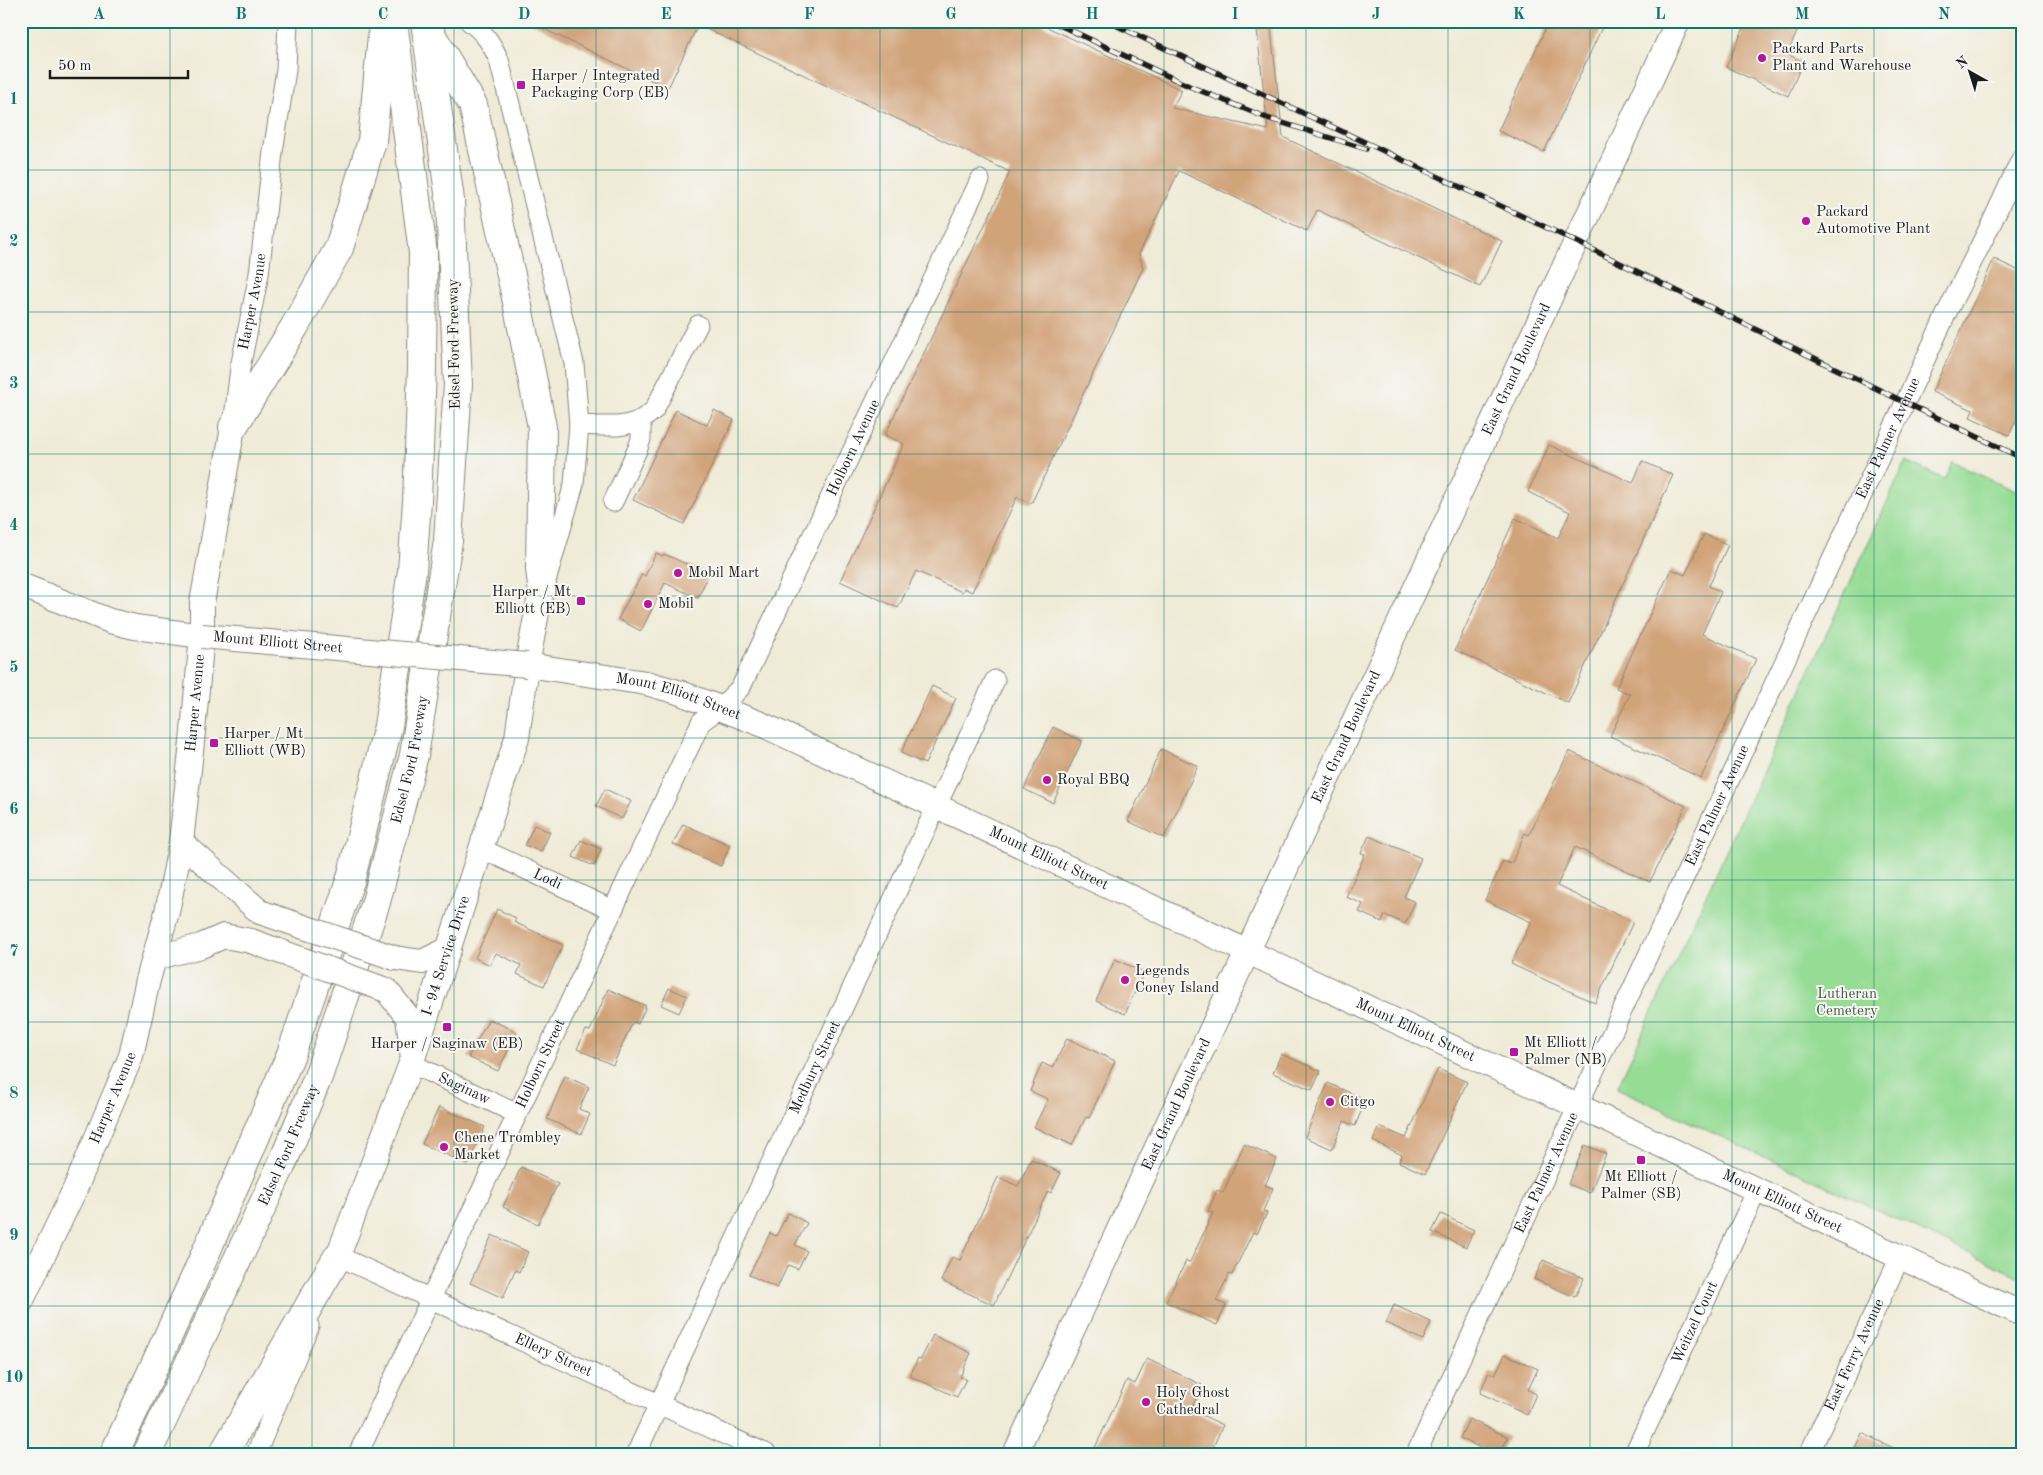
<svg xmlns="http://www.w3.org/2000/svg" width="2043" height="1475" font-family="'Old Standard TT',serif">
<style>
.green{fill:#96dc95;stroke:#597c58}
.building{fill:#d1a379}
.lines{fill:none;stroke-linecap:round;stroke-linejoin:round}
.minor-casing{stroke:#86847a;stroke-width:21}
.major-casing{stroke:#86847a;stroke-width:26}
.highway-casing{stroke:#86847a;stroke-width:30}
.minor{stroke:#fff;stroke-width:19}
.major{stroke:#fff;stroke-width:24}
.highway{stroke:#fff;stroke-width:28}
.rail-casing{stroke:#1c1c1c;stroke-width:5.5}
.rail{stroke:#f6f6f2;stroke-width:4;stroke-dasharray:11;stroke-linecap:butt}
.major-bridge-casing{stroke:#86847a;stroke-width:26;stroke-linecap:butt}
.major-bridge{stroke:#fff;stroke-width:24}
.grid{fill:none;stroke:#0f766e;stroke-width:1;stroke-opacity:0.55}
.poi-dot{fill:#b5179e;stroke:#f6f6f2;stroke-width:2}
.labels{text-anchor:middle;dominant-baseline:central;stroke-width:4;stroke-linejoin:round;paint-order:stroke}
.poi-label{font-size:15px;fill:#1c1c1c;stroke:#f6f6f2;text-anchor:start}
.street-label{font-size:15px;fill:#1c1c1c;stroke:#f6f6f2}
.park-label{font-size:15px;fill:#415640;stroke:#f6f6f2}
.neatline{fill:none;stroke:#0f766e;stroke-width:2}
.grid-label{font-size:16px;text-anchor:middle;font-weight:bold;fill:#0f766e}
</style>
<rect width="100%" height="100%" fill="#f6f6f2"/>
<filter id="ink" filterUnits="userSpaceOnUse"><feTurbulence type="fractalNoise" baseFrequency=".02" numOctaves="2"/><feDisplacementMap in="SourceGraphic" scale="10" xChannelSelector="R" yChannelSelector="G"/><feConvolveMatrix kernelMatrix="1 2 1 2 8 2 1 2 1" color-interpolation-filters="sRGB"/></filter>
<filter id="wash" filterUnits="userSpaceOnUse"><feTurbulence type="fractalNoise" baseFrequency=".0096" numOctaves="4" result="noise"/><feDisplacementMap in="SourceGraphic" scale="20" xChannelSelector="R" yChannelSelector="G"/><feGaussianBlur stdDeviation="1.12" result="paint"/><feColorMatrix in="noise" values="0 0 0 0 0 0 0 0 0 0 0 0 0 0 0 0 0 1.4 0 .05"/><feComposite in="paint" operator="in"/></filter>
<g filter="url(#wash)">
<rect width="100%" height="100%" fill="#efebd7"/>
<path class="green" d="M1906 461 1944 479 1952 462 2022 494V1278L1617 1088Z"/>
<g id="blocks">
<path class="building" d="M527 21H1034L1182 90 1172 108 1268 130 1256 21H1270L1283 137 1502 241 1480 287 1317 210 1307 231 1179 171 1139 254 1143 268 1031 504 1017 497 972 592 964 588 962 592 916 571 898 608 840 581 904 444 885 435 1010 172 698 25 668 88Z
M1549 21H1605L1544 152 1498 131Z
M1747 21H1802L1787 54 1803 62 1788 96 1726 67Z
M1994 259 2022 272V409L2009 435 1970 417 1973 410 1932 392Z
M676 410 707 425 714 410 734 420 684 524 633 500Z
M1549 445 1633 483 1642 461 1673 475 1568 703 1455 650 1515 518 1558 538 1570 512 1528 492Z
M1704 534 1728 545 1709 586 1721 592 1702 634 1756 659 1701 778 1610 736 1630 694 1616 688 1671 569 1685 575Z
M656 553 663 556 664 554 709 574 698 598 665 583 641 631 618 619 642 574 645 576Z
M932 686 956 698 925 764 901 753Z
M1053 727 1082 741 1053 803 1024 789Z
M1161 749 1198 766 1164 838 1128 821Z
M1569 751 1686 806 1650 882 1575 847 1557 886 1633 922 1595 1003 1511 964 1531 922 1485 900 1503 861 1511 864 1525 833 1529 835Z
M605 789 631 801 622 819 596 806Z
M683 824 730 845 721 866 673 844Z
M534 825 550 832 541 852 525 845Z
M1369 836 1421 858 1404 897 1415 902 1405 924 1385 915 1382 922 1359 912 1363 904 1346 897 1365 854 1361 853Z
M581 840 601 849 594 866 573 857Z
M497 909 516 918 514 922 563 945 544 986 517 974 521 965 496 953 490 965 475 958Z
M1115 959 1144 972 1125 1014 1096 1001Z
M669 988 687 996 679 1013 661 1005Z
M608 989 646 1006 638 1024 633 1022 613 1065 577 1049 586 1030 590 1031Z
M489 1019 517 1032 498 1071 468 1057Z
M1067 1038 1115 1061 1089 1118 1086 1117 1072 1145 1034 1127 1048 1099 1030 1091 1042 1063 1053 1068Z
M1281 1054 1321 1071 1312 1090 1273 1073Z
M1438 1069 1467 1082 1425 1174 1399 1162 1402 1155 1373 1141 1380 1127 1406 1138Z
M565 1076 589 1087 579 1109 590 1114 581 1134 547 1119Z
M1328 1083 1366 1100 1355 1126 1344 1121 1332 1149 1305 1137Z
M439 1107 485 1127 468 1164 422 1144Z
M1244 1144 1277 1159 1265 1185 1273 1188 1263 1211 1267 1213 1257 1234 1253 1232 1232 1275 1229 1274 1216 1301 1226 1305 1217 1325 1166 1302 1186 1261 1190 1262 1213 1213 1208 1211 1217 1190 1223 1193Z
M1585 1145 1606 1154 1590 1193 1568 1184Z
M1031 1159 1061 1173 1051 1193 1048 1191 994 1305 941 1281 952 1257 960 1260 998 1177 1018 1186Z
M521 1167 558 1184 538 1224 503 1207Z
M788 1213 807 1223 795 1245 807 1251 798 1269 788 1265 777 1288 749 1275 770 1233 776 1236Z
M1441 1214 1474 1230 1466 1247 1432 1232Z
M492 1235 528 1252 519 1272 515 1270 503 1298 470 1283Z
M1543 1260 1584 1278 1575 1297 1534 1279Z
M1394 1305 1431 1322 1423 1340 1386 1323Z
M933 1335 971 1353 960 1377 966 1379 957 1397 910 1376 918 1358 921 1359Z
M1505 1354 1538 1369 1528 1390 1536 1394 1527 1415 1480 1393 1489 1372 1495 1375Z
M1147 1359 1202 1385 1191 1410 1223 1425 1210 1454H1092L1127 1380 1135 1384Z
M1469 1419 1508 1437 1500 1454H1493L1460 1438Z
M1862 1433 1906 1454H1852Z"/>
</g>
</g>
<g filter="url(#ink)">
<use href="#blocks" fill-opacity="0" stroke="#86847a" stroke-width="1"/>
<g class="lines">
<g class="minor-casing">
<g id="minor">
<path d="M469 21C484 32 492 44 499 60L574 363 579 425 574 484 547 578"/>
<path id="s1" d="M234 418 240 368 259 274 273 152 286 70 288 21"/>
<path d="M579 425C607 426 632 431 654 410L698 325"/>
<path d="M613 502 638 448 641 439V420"/>
<path id="s2" d="M482 849 613 910"/>
<path id="s3" d="M410 1063 517 1114"/>
<path id="s4" d="M334 1266 338 1256 767 1454"/>
<path d="M256 1454 309 1326"/>
<path id="s5" d="M358 1454 701 722 720 708 741 687 980 180"/>
<path id="s6" d="M636 1454 995 680"/>
<path id="s7" d="M1416 1454 1950 306 1992 222 2022 157"/>
<path id="s8" d="M1634 1454 1757 1190"/>
<path id="s9" d="M1809 1454 1900 1257"/>
</g>
</g>
<g class="major-casing">
<g id="major">
<path d="M21 585 110 621 135 627 202 636"/>
<path id="s10" d="M527 665 646 683 678 692 761 724 2022 1314"/>
<path d="M181 842 260 912"/>
<path d="M154 958 201 946 224 936 251 941"/>
<path d="M395 958 422 962 449 949"/>
<path d="M386 990 408 1017 412 1052"/>
<path id="s11" d="M338 1256 413 1058 517 738 527 665 542 586"/>
<path id="s12" d="M21 1302 75 1189 131 1056 148 980 167 912 181 842 192 742 202 636V603L233 427"/>
<path id="s13" d="M1015 1454 1678 21"/>
</g>
</g>
<g class="highway-casing">
<g id="highway">
<path d="M432 36 473 105 517 302 542 427 540 569 542 586"/>
<path d="M233 427 295 326 339 248 372 141 383 25"/>
<path d="M114 1454 197 1273 291 1054 351 878 388 726 412 571 417 502 422 369 423 253 393 21"/>
<path id="s14" d="M147 1454 282 1164 318 1077 376 902 414 755 448 541 458 384 450 200 425 21"/>
<path d="M223 1454 338 1256"/>
</g>
</g>
<use href="#minor" class="minor"/>
<use href="#major" class="major"/>
<use href="#highway" class="highway"/>
<g class="rail-casing">
<path id="rail" d="M1051 21 1189 86 1267 118 1366 149
M1107 21 1575 241 1904 402 2022 458"/>
</g>
<use href="#rail" class="rail"/>
<g class="major-bridge-casing">
<g id="major-bridge">
<path id="s15" d="M202 636 527 665"/>
<path d="M260 912 395 958"/>
<path d="M251 941 386 990"/>
</g>
</g>
<use href="#major-bridge" class="major-bridge"/>
</g>
</g>
<path class="grid" d="M170 21V1454M312 21V1454M454 21V1454M596 21V1454M738 21V1454M880 21V1454M1022 21V1454M1164 21V1454M1306 21V1454M1448 21V1454M1590 21V1454M1732 21V1454M1874 21V1454M21 170H2022M21 312H2022M21 454H2022M21 596H2022M21 738H2022M21 880H2022M21 1022H2022M21 1164H2022M21 1306H2022"/>
<g class="poi-dot">
<circle cx="1762" cy="58" r="5"/>
<rect x="516" y="80" width="10" height="10" rx="2.5"/>
<circle cx="1806" cy="221" r="5"/>
<circle cx="678" cy="573" r="5"/>
<rect x="576" y="596" width="10" height="10" rx="2.5"/>
<circle cx="648" cy="604" r="5"/>
<rect x="209" y="738" width="10" height="10" rx="2.5"/>
<circle cx="1047" cy="780" r="5"/>
<circle cx="1125" cy="980" r="5"/>
<rect x="442" y="1022" width="10" height="10" rx="2.5"/>
<rect x="1509" y="1047" width="10" height="10" rx="2.5"/>
<circle cx="1330" cy="1102" r="5"/>
<circle cx="444" cy="1147" r="5"/>
<rect x="1636" y="1155" width="10" height="10" rx="2.5"/>
<circle cx="1146" cy="1402" r="5"/>
</g>
<g class="labels">
<g class="poi-label">
<text x="1772" y="49">Packard Parts<tspan x="1772" dy="17">Plant and Warehouse</tspan></text>
<text x="531" y="76">Harper / Integrated<tspan x="531" dy="17">Packaging Corp (EB)</tspan></text>
<text x="1816" y="212">Packard<tspan x="1816" dy="17">Automotive Plant</tspan></text>
<text x="688" y="573">Mobil Mart</text>
<text x="571" y="592" text-anchor="end">Harper / Mt<tspan x="571" dy="17">Elliott (EB)</tspan></text>
<text x="658" y="604">Mobil</text>
<text x="224" y="734">Harper / Mt<tspan x="224" dy="17">Elliott (WB)</tspan></text>
<text x="1057" y="780">Royal BBQ</text>
<text x="1135" y="971">Legends<tspan x="1135" dy="17">Coney Island</tspan></text>
<text x="1524" y="1043">Mt Elliott /<tspan x="1524" dy="17">Palmer (NB)</tspan></text>
<text x="447" y="1044" text-anchor="middle">Harper / Saginaw (EB)</text>
<text x="1340" y="1102">Citgo</text>
<text x="454" y="1138">Chene Trombley<tspan x="454" dy="17">Market</tspan></text>
<text x="1641" y="1177" text-anchor="middle">Mt Elliott /<tspan x="1641" dy="17">Palmer (SB)</tspan></text>
<text x="1156" y="1393">Holy Ghost<tspan x="1156" dy="17">Cathedral</tspan></text>
</g>
<g class="street-label">
<text stroke="none"><textPath href="#s1" startOffset="118">Harper Avenue</textPath></text>
<text transform="translate(455 344) rotate(-91)">Edsel Ford Freeway</text>
<text stroke="none"><textPath href="#s13" startOffset="1195">East Grand Boulevard</textPath></text>
<text stroke="none"><textPath href="#s7" startOffset="1120">East Palmer Avenue</textPath></text>
<text stroke="none"><textPath href="#s5" startOffset="1126">Holborn Avenue</textPath></text>
<text stroke="none"><textPath href="#s15" startOffset="76">Mount Elliott Street</textPath></text>
<text stroke="none"><textPath href="#s10" startOffset="155">Mount Elliott Street</textPath></text>
<text stroke="none"><textPath href="#s12" startOffset="629">Harper Avenue</textPath></text>
<text stroke="none"><textPath href="#s13" startOffset="790">East Grand Boulevard</textPath></text>
<text stroke="none"><textPath href="#s14" startOffset="745">Edsel Ford Freeway</textPath></text>
<text stroke="none"><textPath href="#s7" startOffset="715">East Palmer Avenue</textPath></text>
<text stroke="none"><textPath href="#s10" startOffset="560">Mount Elliott Street</textPath></text>
<text stroke="none"><textPath href="#s2" startOffset="72">Lodi</textPath></text>
<text stroke="none"><textPath href="#s11" startOffset="319">I- 94 Service Drive</textPath></text>
<text stroke="none"><textPath href="#s10" startOffset="965">Mount Elliott Street</textPath></text>
<text stroke="none"><textPath href="#s5" startOffset="431">Holborn Street</textPath></text>
<text stroke="none"><textPath href="#s6" startOffset="426">Medbury Street</textPath></text>
<text stroke="none"><textPath href="#s3" startOffset="60">Saginaw</textPath></text>
<text stroke="none"><textPath href="#s12" startOffset="224">Harper Avenue</textPath></text>
<text stroke="none"><textPath href="#s13" startOffset="385">East Grand Boulevard</textPath></text>
<text stroke="none"><textPath href="#s14" startOffset="340">Edsel Ford Freeway</textPath></text>
<text stroke="none"><textPath href="#s7" startOffset="310">East Palmer Avenue</textPath></text>
<text stroke="none"><textPath href="#s10" startOffset="1370">Mount Elliott Street</textPath></text>
<text stroke="none"><textPath href="#s8" startOffset="145">Weitzel Court</textPath></text>
<text stroke="none"><textPath href="#s4" startOffset="248">Ellery Street</textPath></text>
<text stroke="none"><textPath href="#s9" startOffset="109">East Ferry Avenue</textPath></text>
</g>
<g class="park-label">
<text x="1847" y="994">Lutheran<tspan x="1847" dy="17">Cemetery</tspan></text>
</g>
</g>
<rect width="2043" height="1475" fill="none" stroke="#f6f6f2" stroke-width="55"/>
<g transform="translate(1970 72) rotate(321)" stroke="#f6f6f2" stroke-width="4" paint-order="stroke">
<path d="M0-4L9 19L0 12L-9 19Z" fill="#1c1c1c"/>
<text y="-8" font-size="14" font-weight="bold" text-anchor="middle" fill="#1c1c1c">N</text>
</g>
<path d="M50 70v8h138v-8" fill="none" stroke="#1c1c1c" stroke-width="2.5"/>
<text x="58" y="70" font-size="15" fill="#1c1c1c" stroke="#f6f6f2" stroke-width="4" paint-order="stroke">50 m</text>
<rect x="28" y="28" width="1988" height="1420" class="neatline"/>
<g class="grid-label">
<text x="99" y="19">A</text>
<text x="241" y="19">B</text>
<text x="383" y="19">C</text>
<text x="524" y="19">D</text>
<text x="666" y="19">E</text>
<text x="809" y="19">F</text>
<text x="951" y="19">G</text>
<text x="1092" y="19">H</text>
<text x="1235" y="19">I</text>
<text x="1376" y="19">J</text>
<text x="1519" y="19">K</text>
<text x="1660" y="19">L</text>
<text x="1802" y="19">M</text>
<text x="1944" y="19">N</text>
<text x="14" y="104">1</text>
<text x="14" y="246">2</text>
<text x="14" y="388">3</text>
<text x="14" y="530">4</text>
<text x="14" y="672">5</text>
<text x="14" y="814">6</text>
<text x="14" y="956">7</text>
<text x="14" y="1098">8</text>
<text x="14" y="1240">9</text>
<text x="14" y="1382">10</text>
</g>
</svg>
